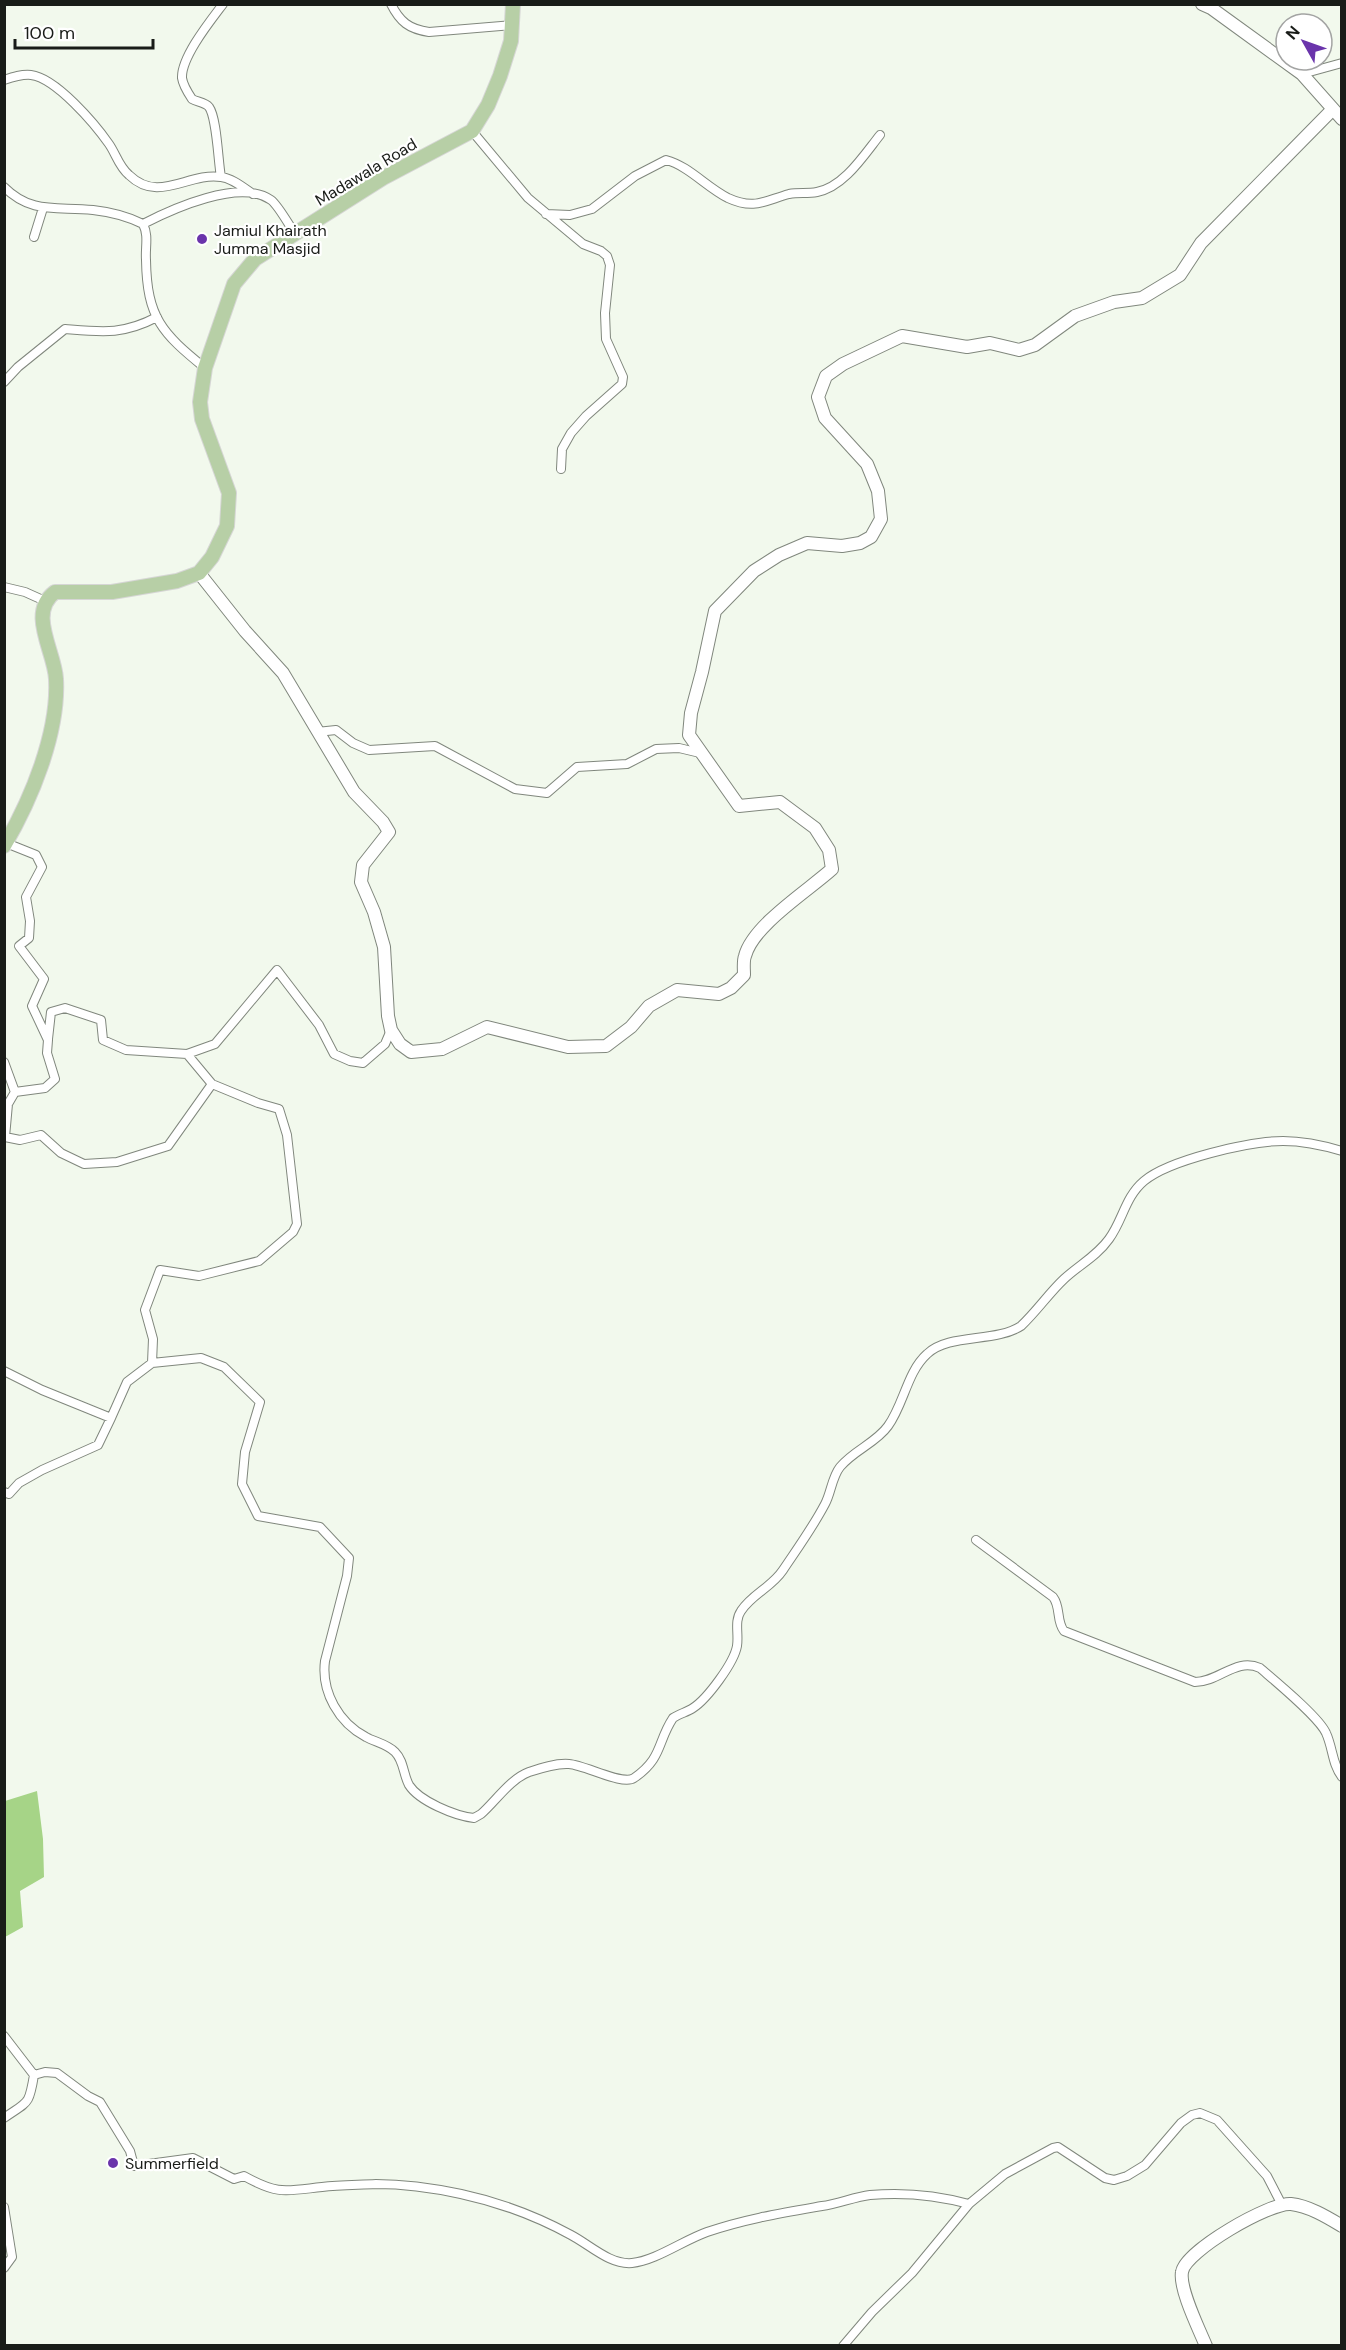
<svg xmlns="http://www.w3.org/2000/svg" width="1346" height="2350" font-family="'DM Sans',sans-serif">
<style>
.forest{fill:#a6d487}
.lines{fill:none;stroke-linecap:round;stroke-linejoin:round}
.street-casing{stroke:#80877d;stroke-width:10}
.secondary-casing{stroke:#80877d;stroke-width:14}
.primary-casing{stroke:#d6d6d5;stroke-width:16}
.street{stroke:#fff;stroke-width:8}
.secondary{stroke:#fff;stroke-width:12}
.primary{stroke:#b7cfa6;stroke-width:14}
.poi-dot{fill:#6a34ab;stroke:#fff;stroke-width:2}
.labels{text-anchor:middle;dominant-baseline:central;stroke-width:4.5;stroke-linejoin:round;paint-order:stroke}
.street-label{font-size:16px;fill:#191c18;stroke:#fff}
.poi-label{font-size:16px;fill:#191c18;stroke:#fff;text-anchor:start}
</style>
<rect width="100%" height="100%" fill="#f2f9ed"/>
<path class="forest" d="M37 1791 43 1839 44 1877 20 1891 23 1927 5 1937V1801Z"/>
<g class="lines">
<g class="street-casing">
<path id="street" d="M391 4C400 22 409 29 429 32L513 25
M1302 74 1342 63
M4 80C13 77 22 74 31 75 56 78 95 124 109 144 116 154 119 167 129 175 159 204 188 172 221 177 232 178 244 188 253 194
M472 131 528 198 583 244 601 251 607 256 610 265 605 313 606 339 623 377 622 384 586 416 571 433 562 449 561 469
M221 177C218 161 217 118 209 107 205 102 197 102 192 99 188 93 183 85 182 78 181 57 211 20 223 4
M4 187C32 215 58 206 93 210 111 212 127 216 143 224 172 209 240 178 271 200 278 205 289 225 295 234
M546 214 570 215 592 209 635 176 666 160C689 166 706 187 728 198 754 210 764 201 789 194 799 192 807 194 817 192 844 187 864 155 880 135
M143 224C149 236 145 247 146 260 147 318 162 333 205 368
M34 237 43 208
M4 382 18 367 65 329C102 332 123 335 157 317
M4 587 25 592 45 601
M317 732 336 730 353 743 369 750 435 746 515 789 547 793 577 767 627 764 656 749 679 748 700 753
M6 843 36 855 42 867 26 897 30 921 29 938 19 946 44 979 32 1006 48 1040 47 1053 55 1079 45 1088 15 1092 8 1104 5 1137 20 1140 41 1135 61 1153 84 1164 117 1162 168 1146 212 1084 258 1103 279 1109 287 1135 297 1224 293 1232 259 1261 199 1276 160 1270 145 1310 153 1339 152 1363
M48 1039 51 1012 65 1008 101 1020 103 1040 126 1050 187 1054 212 1084
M187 1054 215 1044 277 970 319 1025 334 1054 350 1061 363 1063 385 1044 391 1030
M4 1062 15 1092
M4 1371 42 1390 111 1418 127 1382 152 1363 201 1358 224 1367 260 1402 245 1452 242 1484 258 1516 320 1527 349 1558 347 1576 325 1661C321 1692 339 1723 366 1737 375 1742 387 1744 395 1752 404 1761 403 1774 409 1785 419 1801 455 1816 474 1818L481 1814C495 1802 510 1779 529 1772 541 1768 556 1763 569 1764 585 1765 623 1786 634 1778 663 1758 657 1742 673 1718 679 1714 687 1712 693 1708 707 1699 734 1663 737 1646 739 1634 734 1621 741 1611 752 1594 772 1587 783 1570 797 1549 813 1527 825 1504 831 1493 832 1477 840 1467 854 1450 876 1443 888 1426 904 1404 907 1372 927 1354 949 1333 995 1343 1021 1326 1037 1311 1049 1293 1064 1279 1079 1265 1097 1256 1109 1239 1123 1220 1125 1197 1144 1181 1169 1160 1250 1141 1283 1141 1304 1141 1322 1145 1342 1151
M4 1492 9 1494 19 1483 42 1470 98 1445 111 1418
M976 1540 1053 1597C1061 1607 1056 1621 1064 1631L1195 1682C1219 1682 1236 1657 1260 1668 1275 1681 1319 1717 1326 1733 1333 1748 1332 1764 1342 1777
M4 2036 34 2075 45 2072 57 2073 88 2096 100 2102 130 2151 134 2166 193 2158 234 2179 244 2176C278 2195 285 2191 322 2187 339 2185 358 2185 376 2184 405 2184 433 2188 461 2194 498 2202 538 2217 571 2235 590 2245 610 2265 632 2263 655 2261 684 2240 707 2232 745 2219 782 2213 822 2206 838 2204 854 2197 870 2195 904 2192 936 2195 969 2204
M4 2118C28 2101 29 2106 34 2075
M4 2207 12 2257 4 2268
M843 2346 872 2312 912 2273 969 2204 1005 2174 1053 2148 1058 2147 1105 2178 1114 2180 1127 2176 1145 2165 1181 2123 1192 2115 1200 2113 1217 2120 1267 2176 1282 2205"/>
</g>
<g class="secondary-casing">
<path id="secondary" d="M1202 4 1211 8 1302 74 1342 119
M199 573 245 631 283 673 354 792 383 822 389 832 363 865 361 882 374 912 384 947 388 1016 391 1030 400 1044 411 1052 442 1049 487 1027 568 1047 606 1046 631 1027 649 1006 677 990 719 994 731 988 744 975C744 969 743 961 745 956 753 925 809 890 832 869L829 850 815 828 780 802 739 806 689 735 691 713 702 672 715 611 754 571 779 555 807 543 842 546 860 543 871 537 881 519 878 491 867 464 825 418 818 397 826 376 843 364 902 336 967 347 990 343 1019 350 1035 345 1075 316 1114 302 1142 298 1180 275 1201 243 1333 109
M1206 2346C1199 2329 1179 2289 1182 2272 1185 2251 1270 2202 1291 2204 1309 2206 1327 2217 1342 2226"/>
</g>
<g class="primary-casing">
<path id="primary" d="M4 846C31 800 59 733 56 679 55 652 27 613 55 592H112L177 581 199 573 212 557 227 526 229 493 202 419 200 402 205 368 234 284 255 259 383 178 472 131 488 105 500 76 511 41 513 4"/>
</g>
<use href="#street" class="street"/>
<use href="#secondary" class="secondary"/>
<use href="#primary" class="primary"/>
</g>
<g class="poi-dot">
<circle cx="202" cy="239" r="6"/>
<circle cx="113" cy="2163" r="6"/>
</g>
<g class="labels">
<g class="street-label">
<text transform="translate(366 172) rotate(-31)">Madawala Road</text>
</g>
<g class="poi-label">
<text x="214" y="230">Jamiul Khairath<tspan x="214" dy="18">Jumma Masjid</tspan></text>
<text x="125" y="2163">Summerfield</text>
</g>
</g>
<rect width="1346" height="2350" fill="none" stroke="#191c18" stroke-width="12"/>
<g transform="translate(1304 42) rotate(310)"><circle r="28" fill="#ffffff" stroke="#a3a4a3" stroke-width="1.5"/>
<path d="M0-4.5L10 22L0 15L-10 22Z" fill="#6a34ab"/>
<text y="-9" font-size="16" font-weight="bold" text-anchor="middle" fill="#191c18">N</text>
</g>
<path d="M15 39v9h138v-9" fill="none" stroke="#191c18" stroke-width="3"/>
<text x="24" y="39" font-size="18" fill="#191c18" stroke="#ffffff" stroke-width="4.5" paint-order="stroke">100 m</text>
</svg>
